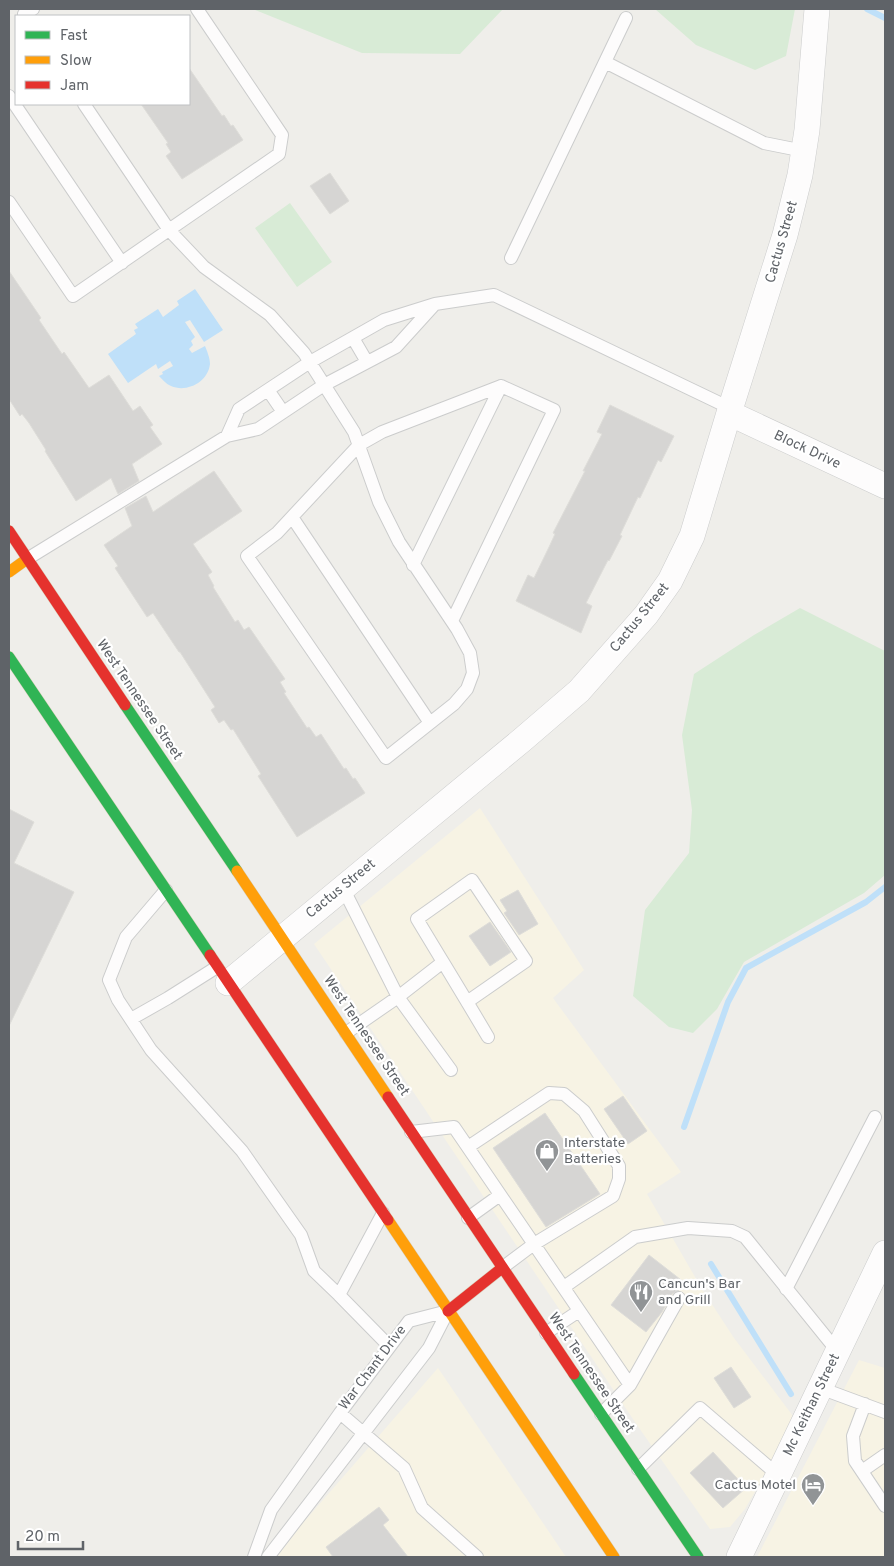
<svg xmlns="http://www.w3.org/2000/svg" width="894" height="1566" font-family="Overpass,sans-serif">
<style>
.commercial{fill:#f7f3e4}
.green{fill:#d8ebd6}
.water{fill:#bfe0f9}
.lines{fill:none;stroke-linecap:round;stroke-linejoin:round}
.stream{stroke:#bfe0f9;stroke-width:6}
.building{fill:#d6d5d3;stroke:#deddd9}
.lane-casing{stroke:#cbcccc;stroke-width:14}
.street-casing{stroke:#cbcccc;stroke-width:26}
.fast-casing{stroke:#d7ceb8;stroke-width:12}
.slow-casing{stroke:#d7ceb8;stroke-width:12}
.jam-casing{stroke:#d7ceb8;stroke-width:12}
.lane{stroke:#fdfcfc;stroke-width:12}
.street{stroke:#fdfcfc;stroke-width:25}
.fast{stroke:#30b455;stroke-width:11}
.slow{stroke:#ff9f0a;stroke-width:11}
.jam{stroke:#e5322d;stroke-width:11}
.labels{text-anchor:middle;dominant-baseline:central;stroke-width:4.5;stroke-linejoin:round;paint-order:stroke}
.street-label{font-size:14px;fill:#5f6368;stroke:#fff}
.poi-label{font-size:14px;fill:#5f6368;stroke:#fff;text-anchor:start}
</style>
<rect width="100%" height="100%" fill="#efeeea"/>
<path class="commercial" d="M480 808 584 970 553 998 681 1172 647 1194 702 1289 734 1338 796 1420 745 1509 730 1527 710 1529 637 1425 314 944Z
M859 1360 885 1368V1557H757Z
M438 1368 566 1557H277L302 1524Z"/>
<path class="green" d="M253 9H503L460 54 362 53Z
M655 9H795L786 56 755 70 696 45Z
M290 203 332 262 297 287 255 228Z
M800 608 885 651V875L864 893 744 962 717 1009 693 1033 669 1027 633 996 645 910 689 853 692 810 682 735 694 674 754 635Z"/>
<path class="water" d="M195 289 223 330 204 342 190 320 185 322 195 337 191 341 193 345 189 349 192 353 205 346C207 351 210 358 210 364 208 382 187 393 171 386 166 384 163 380 159 376L163 374 162 372 173 366 170 361 158 369 156 364 128 383 108 354 136 334 134 330 138 328 135 324 158 309 163 317 179 305 177 301Z"/>
<g class="lines">
<path class="stream" d="M867 9 885 18
M684 1127 728 1002 746 968 866 902 885 887
M711 1264 791 1394"/>
</g>
<path class="building" d="M189 68 222 116 224 115 231 126 233 125 243 140 182 179 166 156 171 152 166 144 168 143 141 104H189Z
M330 173 349 201 330 214 310 186Z
M9 271 41 318 39 320 62 354 64 352 89 388 109 375 133 411 140 406 153 425 150 427 162 444 132 464 139 481 118 494 111 478 76 501 45 451 46 450 29 423 22 414 20 416 9 399Z
M610 405 674 436 661 462 658 460 640 498 638 497 620 535 622 536 609 561 608 560 586 603 592 606 581 633 516 601 528 575 534 578 550 545 555 534 553 533 585 471H583L602 434 597 432Z
M214 471 242 511 193 544 212 572 208 575 214 586 213 587 235 622 238 620 244 630 249 627 285 679 280 682 286 692 284 693 307 728 309 727 316 737 321 734 344 769 346 768 353 779 355 778 365 793 297 837 258 776 261 774 233 729 231 730 224 720 219 723 211 710 215 707 180 652H179L153 613 147 617 115 568 118 566 104 545 132 526 125 508 146 496 153 512Z
M9 809 34 822 14 863 74 892 9 1026Z
M518 890 538 924 519 935 504 913 507 911 500 900Z
M490 922 511 952 490 966 469 936Z
M623 1096 647 1131 628 1144 604 1109Z
M545 1113 600 1194 546 1227 493 1148Z
M649 1255 685 1283 679 1290 672 1294 662 1312 646 1332 611 1305Z
M731 1367 751 1397 734 1408 714 1378Z
M713 1452 746 1488 723 1508 690 1473Z
M379 1507 389 1520 383 1525 408 1557H333L326 1547Z"/>
<g class="lines">
<g class="lane-casing">
<path id="lane" d="M24 14 33 9
M605 62 764 143 804 151
M9 96 122 263
M84 104 169 230 204 267 270 315 304 353 354 432 379 502 399 542 457 629 470 653 473 673 467 689 454 704 386 758 247 556 277 533 359 445 382 432 501 386 554 410 452 621
M9 202 73 296 279 154 282 135 197 9
M511 258 626 18
M353 338 367 362
M268 390 283 412
M227 436 239 409 310 362 384 320 435 304 494 295 730 408
M292 517 430 723
M27 559 227 436 258 429 324 385 396 347 435 304
M413 565 501 386
M343 888 398 997 451 1070
M166 890 126 937 109 980 118 1000 151 1050 242 1151 301 1235 314 1271 339 1295
M467 1002 526 961 472 880 417 919C441 959 465 998 488 1037
M131 1019 168 998 217 967
M346 1033 398 997 443 962
M411 1132 454 1127 630 1385
M468 1147 549 1093 564 1094 584 1111 619 1166V1179L613 1196 534 1244 502 1268
M383 1213 339 1295 389 1346
M468 1218 500 1195
M564 1287 635 1237 688 1228 732 1231 745 1237 838 1352
M786 1289 875 1117
M546 1333 579 1311
M820 1388 885 1412
M865 1404 853 1436 855 1461 885 1506
M340 1413 404 1468 422 1508 477 1557
M601 1414 630 1385 679 1298
M638 1469 700 1408 778 1475
M862 1471 885 1455
M254 1557 271 1510 340 1413 409 1321 448 1311
M268 1557 429 1348 448 1311"/>
</g>
<g class="street-casing">
<path id="street" d="M729 413 885 486
M228 983 522 740 579 691 646 615 670 581 692 536 729 413 785 235 800 175 807 130 817 9
M739 1557 885 1253"/>
</g>
<g class="fast-casing">
<path id="fast" d="M9 657 210 955
M125 705 237 871
M574 1374 698 1557"/>
</g>
<g class="slow-casing">
<path id="slow" d="M9 572 27 559
M237 871 388 1097
M388 1220 614 1557"/>
</g>
<g class="jam-casing">
<path id="jam" d="M9 531 125 705
M210 955 388 1220
M388 1097 574 1374
M448 1311 502 1268"/>
</g>
<use href="#lane" class="lane"/>
<use href="#street" class="street"/>
<use href="#fast" class="fast"/>
<use href="#slow" class="slow"/>
<use href="#jam" class="jam"/>
</g>
<defs>
<g id="shop-pin" transform="scale(1.25)"><path d="M0 17L-7.5 6A9.5 9.5 0 1 1 7.5 6Z" fill="#919496" stroke="#fff"/><path d="M-5-2.5h2.3a2.7 3.5 0 0 1 5.4 0H5L5.5 6h-11ZM-1.5-2.5h3a1.5 2.3 0 0 0-3 0Z" fill="#fff"/></g>
<g id="restaurant-pin" transform="scale(1.25)"><path d="M0 17L-7.5 6A9.5 9.5 0 1 1 7.5 6Z" fill="#919496" stroke="#fff"/><path d="M-5-6h1v4h1v-4h1v4h1v-4h1v5L-1.5 .5V6h-2V.5L-5-1ZM5-6V6H3V1.5H1.5Q1.5-4 5-6Z" fill="#fff"/></g>
<g id="hotel-pin" transform="scale(1.25)"><path d="M0 17L-7.5 6A9.5 9.5 0 1 1 7.5 6Z" fill="#919496" stroke="#fff"/><path d="M-6-4.5h1.5V1H6V5H4.5V3h-9V5H-6ZM-4 0a1.8 1.8 0 1 1 3.6 0ZM.5 0V-2.5h3Q6-2.5 6 0Z" fill="#fff"/></g>
</defs>
<g fill-rule="evenodd">
<use href="#shop-pin" x="547" y="1151"/>
<use href="#restaurant-pin" x="641" y="1292"/>
<use href="#hotel-pin" x="813" y="1485"/>
</g>
<g class="labels">
<g class="street-label">
<text transform="translate(782 242) rotate(-74)">Cactus Street</text>
<text transform="translate(807 450) rotate(25)">Block Drive</text>
<text transform="translate(640 618) rotate(-51)">Cactus Street</text>
<text transform="translate(139 700) rotate(56)">West Tennessee Street</text>
<text transform="translate(341 889) rotate(-39)">Cactus Street</text>
<text transform="translate(366 1036) rotate(56)">West Tennessee Street</text>
<text transform="translate(373 1368) rotate(-53)">War Chant Drive</text>
<text transform="translate(591 1373) rotate(56)">West Tennessee Street</text>
<text transform="translate(812 1405) rotate(-64)">Mc Keithan Street</text>
</g>
<g class="poi-label">
<text x="564" y="1143">Interstate<tspan x="564" dy="16">Batteries</tspan></text>
<text x="658" y="1284">Cancun's Bar<tspan x="658" dy="16">and Grill</tspan></text>
<text x="796" y="1485" text-anchor="end">Cactus Motel</text>
</g>
</g>
<rect width="894" height="1566" fill="none" stroke="#5f6368" stroke-width="20"/>
<rect x="15" y="15" width="175" height="90" fill="#ffffff" stroke="#bfc1c3"/>
<rect x="25" y="31" width="25" height="8" fill="#30b455" stroke="#bfc1c3"/>
<text x="60" y="40" font-size="15" fill="#5f6368">Fast</text>
<rect x="25" y="56" width="25" height="8" fill="#ff9f0a" stroke="#bfc1c3"/>
<text x="60" y="65" font-size="15" fill="#5f6368">Slow</text>
<rect x="25" y="81" width="25" height="8" fill="#e5322d" stroke="#bfc1c3"/>
<text x="60" y="90" font-size="15" fill="#5f6368">Jam</text>
<path d="M18 1541v8h65v-8" fill="none" stroke="#5f6368" stroke-width="2.5"/>
<text x="25" y="1541" font-size="15" fill="#5f6368" stroke="#ffffff" stroke-width="4" paint-order="stroke">20 m</text>
</svg>
